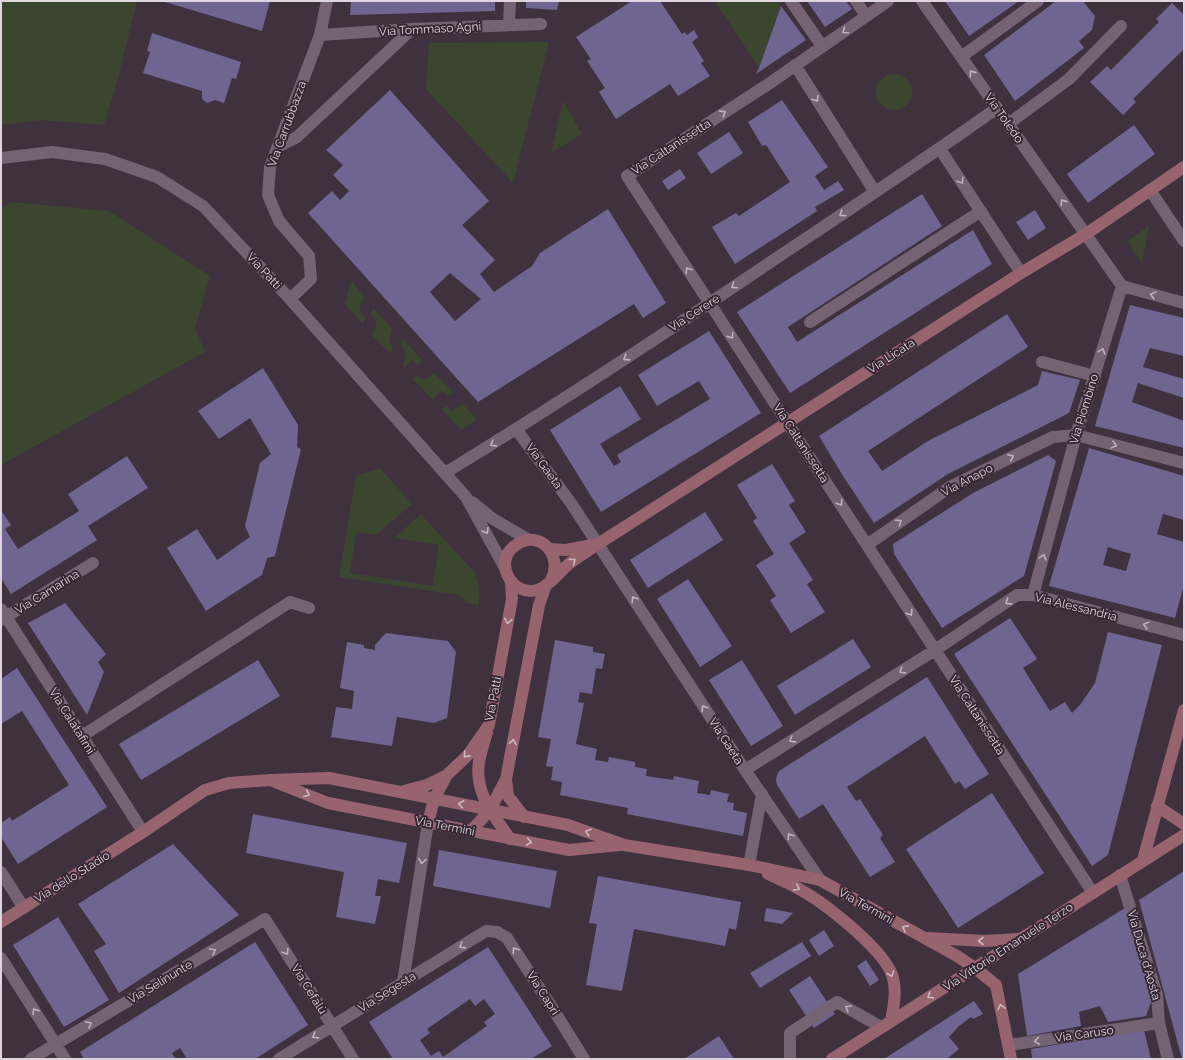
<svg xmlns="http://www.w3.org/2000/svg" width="1185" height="1060" font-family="Raleway,sans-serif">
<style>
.green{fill:#3a462e}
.building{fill:#6e6690;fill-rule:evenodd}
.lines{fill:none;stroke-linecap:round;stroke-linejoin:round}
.lane{stroke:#746373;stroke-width:12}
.street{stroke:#746373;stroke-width:12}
.secondary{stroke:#96636e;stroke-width:12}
.oneway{stroke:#bfb3be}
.oneway2{stroke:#cdb8c2}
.labels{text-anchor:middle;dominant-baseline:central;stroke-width:4;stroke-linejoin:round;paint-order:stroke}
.street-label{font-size:12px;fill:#dfd5de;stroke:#362734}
</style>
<rect width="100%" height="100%" fill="#40313f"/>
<path class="green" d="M1 1H137L117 82 104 125 41 120 1 125Z
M715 1H782L759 68Z
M549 42 513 183 426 89 429 43Z
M876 92a18 18 0 1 1 36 0a18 18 0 1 1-36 0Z
M563 101 582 134 551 153Z
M11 202 109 211 210 276 195 327 205 352 1 465V208Z
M1149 226 1142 263 1127 241Z
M351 281 364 296 359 311 365 318 363 324 345 304Z
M373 308 392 328 389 343 393 347 391 354 372 335 377 322 371 315Z
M403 339 423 361 417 365 413 360 403 368 406 353 401 346Z
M434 373 453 392 448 396 442 391 432 399 413 379 416 376 425 380Z
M463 404 477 419 461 430 442 409 447 406 451 411Z
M380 468 412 504 376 535 356 532 350 573 433 586 439 545 394 538 421 514 474 572C480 583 479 593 479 605L465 603 464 598 459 595 339 577 356 476Z"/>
<path class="building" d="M162 1H270L262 31Z
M351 1H495V11L350 15Z
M526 1H559L557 10 526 8Z
M632 1H660L682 34 685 32 687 35 694 30 698 37 692 42 704 61 701 63 710 76 678 96 670 84 616 119 599 92 605 88 587 61 591 59 576 37Z
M807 1H846L852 9 825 27Z
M945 1H1019L969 36Z
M1056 1H1083L1095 16 1092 30 1079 41 1084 48 1015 101 984 55Z
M1172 3 1184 15V49L1133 99 1136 102 1123 115 1090 82 1107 66 1111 70 1159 22 1156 19Z
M781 6 806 40 756 74 759 68Z
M152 33 241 62 236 79 232 78 224 103 215 100 207 103 202 99V91L143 73 150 52 147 51Z
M390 90 489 201 462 225 495 260 480 274 494 292 532 266 540 253 608 209 666 303 643 318 634 304 478 402 308 213 332 191 340 200 349 191 333 175 343 165 326 150ZM450 273 481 299 455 321 430 292Z
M782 100 828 167 815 176 824 190 838 181 844 190 815 207 817 211 735 264 712 227 736 213 739 216 790 182 766 145 762 146 748 122Z
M1134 125 1155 154 1088 203 1067 174Z
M729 132 743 153 711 174 697 153Z
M680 169 686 178 668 190 662 181Z
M922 194 942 226 788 327 797 342 973 230 992 264 790 393 737 312Z
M1035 210 1046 228 1028 240 1016 222Z
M1130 305 1184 318V356L1150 348 1143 367 1184 379V398L1138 383 1132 402 1184 421V448L1095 426Z
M1007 314 1028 347 868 451 882 471 928 441 1038 385 1042 371 1080 380 1069 413 948 474 874 523 843 476 819 436Z
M709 331 761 413 601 512 550 430 620 386 641 419 600 444 614 466 621 462 617 455 710 399 699 381 657 406 638 375Z
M263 368 298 425 297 447 301 449 275 556 267 558 262 575 206 611 167 548 197 529 217 560 250 537 245 526 260 463 271 454 250 418 219 439 198 411Z
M1089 448 1184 476V520L1163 514 1157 534 1184 542V585L1175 618 1049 586ZM1108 547 1131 554 1126 571 1103 565Z
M1048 455 1056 461 1024 576 942 628 894 554 893 544 973 493Z
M127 456 148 488 88 526 97 540 11 594 1 578V510L11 525 5 529 18 549 79 511 68 494Z
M772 464 795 501 789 505 806 532 789 543 813 580 807 584 825 612 791 633 770 600 776 596 756 565 774 554 753 521 757 518 737 485Z
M705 512 723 540 648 588 630 560Z
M688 579 732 646 700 667 657 599Z
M65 603 106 654 98 662 104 672 87 715 28 623Z
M1010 618 1037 659 1023 668 1050 711 1065 702 1072 713 1080 705 1095 683 1108 632 1162 645 1108 855 1092 866 954 654Z
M386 633 448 641 456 652 447 718 434 723 397 717 392 746 331 737 336 707 352 709 354 691 340 688 347 642 364 645V648L375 650V645Z
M853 639 871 667 795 715 777 686Z
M555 640 593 647V652L605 654 602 669 596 668 592 694 580 692 578 702 584 703 576 744 597 749 595 760 608 762 609 757 635 762V767L647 769 646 776 673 780 674 776 699 781 697 793 710 795 711 790 729 794 727 802 734 803 733 810 747 813 743 836 627 814 628 808 560 795 562 782 551 780 553 767 546 766 551 739 538 737Z
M258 660 280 696 141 780 119 744Z
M742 660 783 726 751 746 709 680Z
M17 668 107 807 18 864 1 837V823L10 817 12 821 69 785 22 711 1 724V679Z
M927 677 989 774 965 789 959 781 955 784 925 736 847 787 856 801 860 799 883 835 880 838 895 862 870 877 823 804 799 819 777 785 776 780 777 775 779 771Z
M992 793 1044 873 958 928 906 849Z
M253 814 407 843 399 883 378 879 375 896H381L375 924 336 917 344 872 246 853Z
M173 844 239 915 119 993 94 951 106 944 78 904Z
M439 850 557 871 550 908 433 886Z
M1184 871V1059H1182L1139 900Z
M598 876 741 902 736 930 729 928 725 946 634 929 622 991 586 985 597 924 589 923Z
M766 908 793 913 782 924 764 921Z
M1125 908 1153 996 1146 1016 1108 1022 1100 1006 1079 1012 1081 1026 1027 1036 1018 974Z
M58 917 109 1000 64 1027 13 945Z
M824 930 834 946 819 956 809 940Z
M255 942 308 1025 255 1059H187L180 1048 172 1053 176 1059H84L80 1052Z
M802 942 811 956 760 988 750 973Z
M488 947 552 1046 531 1059H393L369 1022ZM470 999 475 1006 484 999 495 1014 484 1022 487 1026 443 1057 439 1051 431 1056 420 1040 430 1033 427 1029Z
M866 960 879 980 870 986 857 966Z
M810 976 835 1014 814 1028 789 990Z
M974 1001 983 1014 973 1019 971 1017 959 1026 949 1037 959 1049 947 1059H884Z
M1144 1030 1151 1059H1032L1031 1049Z
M719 1036 734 1059H684Z"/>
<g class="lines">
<path class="lane" d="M791 1 822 46
M856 1 866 16
M1150 190 1184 241
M810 322 981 211
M790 1059V1033L837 1002 881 1027"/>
<path class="street" d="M888 1 770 83 627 176 1093 893
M922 1 1122 286 1076 435 1033 595
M509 25 510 1
M320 35 412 29 541 24
M961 57 1038 1
M795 65 875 192
M1008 124 1069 79 1121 26
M278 147 297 137 412 29
M940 149 1021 273
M1 158 52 152 105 159 157 177 203 206 290 299 466 497 505 568
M1122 286 1184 303
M290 299 311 279 309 256 279 221 268 195 270 167 320 35 327 1
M1042 362 1095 376
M516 429 571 503 745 770 935 650 1017 595H1033L1184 635
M445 473C556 405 664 334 772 261 847 211 923 161 997 108
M472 502 493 519 529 540
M867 545 950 487 1053 437 1076 435 1184 463
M1 609 143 832
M1 620 93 563
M82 736 290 602 309 608
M745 770 820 880
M749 865 762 794
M1 872 24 908
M1120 875 1157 995 1159 1023 1168 1059
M1 958 65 1059
M403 982 428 823
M1009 1045 1159 1023
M31 1059 265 919 353 1059
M279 1059 486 931 497 932 507 938 553 1009 584 1059"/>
<path class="secondary" d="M549 549 566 550 593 545
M551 580C564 556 540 528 516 545 491 561 513 600 540 589 550 585 561 570 570 563 579 556 589 550 598 544L1021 273 1086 234 1184 167
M487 732C484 742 481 752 479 762 474 792 494 816 510 839
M275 782 328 803 569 850 620 845
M404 791 427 785 447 775 468 755 489 725 512 599 511 582
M1157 806 1184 824
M524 817 508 796 506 779 539 605 546 585
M428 823 434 799 447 775
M471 831 490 810 506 779
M1143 860 1184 710
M768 874C778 879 789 883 799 889 825 903 876 944 890 970 898 986 894 1005 891 1021
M1 922 143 832 205 790 229 783 271 780 329 778 568 825 624 845 749 865 820 880 957 956 975 968 996 985 1011 1059
M928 938 985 941 1019 939
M832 1059 1184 835"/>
</g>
<defs><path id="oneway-chevron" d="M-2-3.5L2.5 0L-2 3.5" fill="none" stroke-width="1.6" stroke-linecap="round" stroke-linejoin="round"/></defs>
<g class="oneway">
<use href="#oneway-chevron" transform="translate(845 31) rotate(145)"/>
<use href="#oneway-chevron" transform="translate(972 73) rotate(-125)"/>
<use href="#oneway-chevron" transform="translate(816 99) rotate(58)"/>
<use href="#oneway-chevron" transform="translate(723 113) rotate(-33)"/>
<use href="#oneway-chevron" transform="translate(961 181) rotate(57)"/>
<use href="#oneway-chevron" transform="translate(1063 202) rotate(-125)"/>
<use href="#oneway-chevron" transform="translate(842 214) rotate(146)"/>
<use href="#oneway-chevron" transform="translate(688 270) rotate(-123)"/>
<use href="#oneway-chevron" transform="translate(734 286) rotate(146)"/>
<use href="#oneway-chevron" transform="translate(1153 295) rotate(-165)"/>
<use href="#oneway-chevron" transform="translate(731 336) rotate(57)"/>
<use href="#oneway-chevron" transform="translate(1102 351) rotate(-73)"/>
<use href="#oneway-chevron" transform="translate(626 358) rotate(147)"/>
<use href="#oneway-chevron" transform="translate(493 444) rotate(148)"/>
<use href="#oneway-chevron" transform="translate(1114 445) rotate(15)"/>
<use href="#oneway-chevron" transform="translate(1011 457) rotate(-26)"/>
<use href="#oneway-chevron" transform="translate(840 503) rotate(57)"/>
<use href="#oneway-chevron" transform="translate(899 522) rotate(-35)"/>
<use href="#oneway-chevron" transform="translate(486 531) rotate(60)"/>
<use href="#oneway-chevron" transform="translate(1043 557) rotate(-75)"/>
<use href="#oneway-chevron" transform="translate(634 599) rotate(-123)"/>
<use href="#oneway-chevron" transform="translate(1008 602) rotate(147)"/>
<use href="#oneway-chevron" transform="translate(910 613) rotate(57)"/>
<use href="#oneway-chevron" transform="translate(1146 625) rotate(-165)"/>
<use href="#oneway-chevron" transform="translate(902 671) rotate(148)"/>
<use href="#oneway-chevron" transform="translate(704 708) rotate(-123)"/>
<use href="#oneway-chevron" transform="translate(792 740) rotate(148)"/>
<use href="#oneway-chevron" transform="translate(790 836) rotate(-124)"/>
<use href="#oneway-chevron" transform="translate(422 861) rotate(99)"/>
<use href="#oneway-chevron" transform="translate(462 946) rotate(148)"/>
<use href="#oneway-chevron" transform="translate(515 950) rotate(-123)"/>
<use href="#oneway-chevron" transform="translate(213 951) rotate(-31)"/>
<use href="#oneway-chevron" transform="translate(286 952) rotate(58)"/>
<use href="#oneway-chevron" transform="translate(848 1008) rotate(-150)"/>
<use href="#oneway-chevron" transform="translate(35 1011) rotate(-122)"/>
<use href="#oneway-chevron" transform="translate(89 1024) rotate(-31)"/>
<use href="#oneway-chevron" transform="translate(315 1036) rotate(148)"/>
<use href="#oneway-chevron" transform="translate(1037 1041) rotate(172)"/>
</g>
<g class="oneway2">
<use href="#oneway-chevron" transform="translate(573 561) rotate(-36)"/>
<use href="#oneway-chevron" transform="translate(508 621) rotate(100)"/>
<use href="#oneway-chevron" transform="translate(513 742) rotate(-79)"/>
<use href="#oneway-chevron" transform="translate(466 755) rotate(132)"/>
<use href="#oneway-chevron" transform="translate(307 794) rotate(22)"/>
<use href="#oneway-chevron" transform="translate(461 804) rotate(-169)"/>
<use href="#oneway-chevron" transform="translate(588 832) rotate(-161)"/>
<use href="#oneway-chevron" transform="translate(529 842) rotate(11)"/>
<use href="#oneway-chevron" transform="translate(797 888) rotate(28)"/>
<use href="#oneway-chevron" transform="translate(905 928) rotate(-151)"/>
<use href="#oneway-chevron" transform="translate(981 941) rotate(-180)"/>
<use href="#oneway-chevron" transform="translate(891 974) rotate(70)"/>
<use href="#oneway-chevron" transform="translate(930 996) rotate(148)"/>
<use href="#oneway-chevron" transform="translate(1001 1007) rotate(-103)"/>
</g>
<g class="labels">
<g class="street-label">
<text transform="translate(430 29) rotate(-3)">Via Tommaso Agni</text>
<text transform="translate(1004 118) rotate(55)">Via Toledo</text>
<text transform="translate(287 124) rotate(-70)">Via Carrubbazza</text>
<text transform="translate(671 147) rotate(-33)">Via Caltanissetta</text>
<text transform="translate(264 271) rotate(47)">Via Patti</text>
<text transform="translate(694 313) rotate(-33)">Via Cerere</text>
<text transform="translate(891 356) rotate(-33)">Via Licata</text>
<text transform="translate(1084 409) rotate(-73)">Via Piombino</text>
<text transform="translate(801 443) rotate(57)">Via Caltanissetta</text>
<text transform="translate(544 466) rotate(54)">Via Gaeta</text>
<text transform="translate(967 480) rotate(-28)">Via Anapo</text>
<text transform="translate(47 592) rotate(-32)">Via Camarina</text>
<text transform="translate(1076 607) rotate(14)">Via Alessandria</text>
<text transform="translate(493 699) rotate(-79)">Via Patti</text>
<text transform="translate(977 715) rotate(57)">Via Caltanissetta</text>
<text transform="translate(72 721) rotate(58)">Via Calatafimi</text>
<text transform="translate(726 741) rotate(57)">Via Gaeta</text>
<text transform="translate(445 826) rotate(11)">Via Termini</text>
<text transform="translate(72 877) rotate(-32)">Via dello Stadio</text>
<text transform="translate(866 906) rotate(29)">Via Termini</text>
<text transform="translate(1008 947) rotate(-33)">Via Vittorio Emanuele Terzo</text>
<text transform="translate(1144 955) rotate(74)">Via Duca d'Aosta</text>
<text transform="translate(160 982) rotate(-31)">Via Selinunte</text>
<text transform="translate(309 989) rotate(58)">Via Cefalù</text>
<text transform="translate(387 992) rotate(-32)">Via Segesta</text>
<text transform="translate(543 993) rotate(57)">Via Capri</text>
<text transform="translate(1084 1034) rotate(-8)">Via Caruso</text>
</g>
</g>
<rect width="1185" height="1060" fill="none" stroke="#dfd5de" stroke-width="4"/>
</svg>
